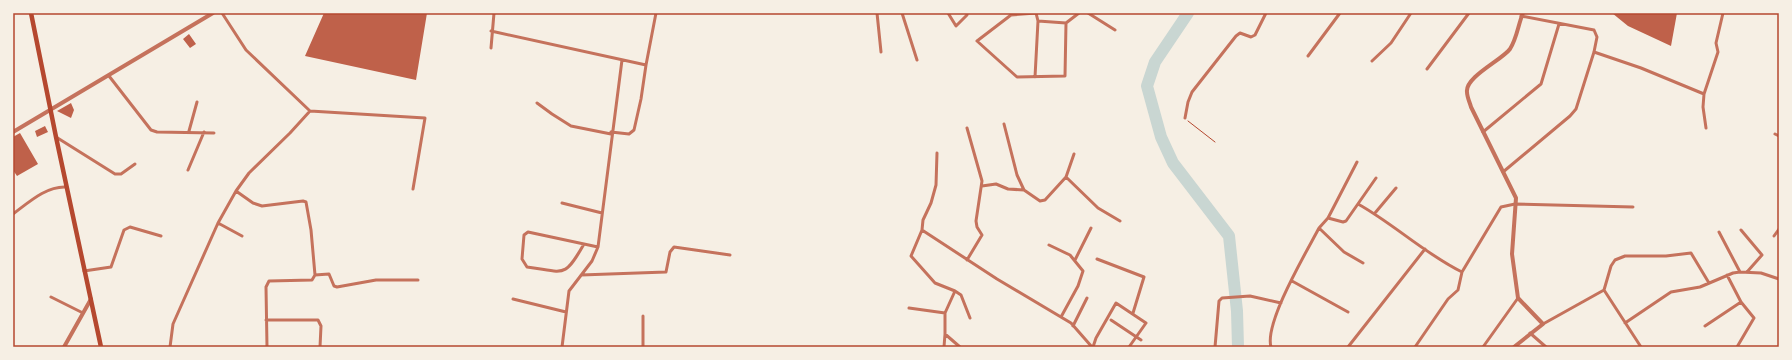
<svg xmlns="http://www.w3.org/2000/svg" width="1792" height="360" font-family="Lato,sans-serif">
<style>
.lines{fill:none;stroke-linecap:round;stroke-linejoin:round}
.river{stroke:#c9d6d2;stroke-width:12}
.building{fill:#bf614a}
.path{stroke:#b5482f;stroke-width:1}
.minor{stroke:#c5725c;stroke-width:3}
.tertiary{stroke:#c5725c;stroke-width:4}
.secondary{stroke:#b5482f;stroke-width:4.5}
.neatline{fill:none;stroke:#b5482f;stroke-width:1.5}
</style>
<rect width="100%" height="100%" fill="#f6efe4"/>
<g class="lines">
<path class="river" d="M1188 13 1155 62 1147 86 1161 137 1173 163 1229 236 1237 311 1238 347"/>
</g>
<path class="building" d="M324 13H427L416 80 305 56Z
M1612 13H1677L1671 46 1628 26Z
M189 34 196 44 190 48 183 39Z
M71 103 74 110 71 118 57 111Z
M45 126 48 132 37 137 35 131Z
M20 133 38 164 17 176 13 170V137Z"/>
<g class="lines">
<path class="path" d="M1188 121 1215 142"/>
<path class="minor" d="M222 13 246 50 310 111 425 118 413 189
M877 13 881 52
M902 13 917 60
M948 13 956 26 967 15V13
M1036 13 1011 15 977 41 1017 77 1065 76 1066 23
M1088 13 1115 30
M1038 21 1066 23 1079 13
M491 31 646 65
M491 48 494 13
M1594 52 1641 68 1704 94
M1308 56 1340 13
M1372 61 1391 43 1411 13
M1427 69 1469 13
M109 76 151 130 157 132 214 133
M1035 77 1038 21 1036 13
M537 103 552 114 571 126 611 134
M1185 118 1188 102 1192 92 1236 36 1240 33 1251 37 1255 35 1266 13
M1004 124 1017 175 1024 190
M967 128 982 181 976 221 977 227 982 235 967 260
M1706 128 1703 107 1704 94 1718 52 1716 43 1723 13
M189 131 197 102
M611 132 629 134 634 130 641 99 646 65 656 13
M1483 132 1541 84 1559 24
M1775 134 1779 136
M56 137 115 174H121L135 164
M937 153 936 185 931 203 923 220 922 230 911 256 935 283 955 291 961 295 970 318
M188 170 204 132
M1503 172 1570 116 1576 109 1594 52 1597 37 1594 30 1521 16
M1066 177 1098 208 1120 221
M982 186 996 184 1008 189 1024 190 1040 201 1045 200 1066 177 1074 154
M236 191 253 203 262 206 303 201 306 202 311 230 315 275
M562 203 602 213
M1358 204C1394 224 1425 254 1462 272
M1375 213 1396 188
M13 214C28 203 46 186 66 187
M1328 218 1343 222 1346 221 1376 178
M218 223 242 236
M1319 228 1344 252 1363 263
M922 230 997 279 1071 323 1092 347
M1741 230 1762 255 1747 272
M1719 232 1740 272
M1774 236 1779 229
M584 244C564 279 565 272 527 267L522 259 524 235 528 232 598 247
M1049 245 1070 255 1083 271 1078 286 1061 317
M1097 259 1144 277 1133 313
M1075 260 1091 228
M84 271 111 267 124 230 130 227 161 236
M581 275 666 272 670 252 674 247 730 255
M1727 275 1741 302 1754 318 1737 347
M1292 281 1348 312
M955 291 945 313V334L960 347
M51 297 83 313
M513 299 566 312
M909 308 945 313
M266 320H318L321 326 320 347
M1111 320 1141 340
M1625 323 1671 292 1700 287 1733 273 1740 272 1761 273 1779 279
M1543 324 1604 290
M1073 326 1087 298
M1705 326 1741 302
M1530 333 1546 347
M170 347 173 324 218 223 236 191 249 173 290 133 310 111
M267 347 266 287 269 281 312 280 315 275 329 274 334 286 337 287 376 280H418
M562 347 569 291 592 261 598 247 622 60
M643 347V316
M944 347 945 334
M1093 347 1096 338 1116 303 1146 323 1129 347
M1215 347 1219 301 1222 298 1250 296 1281 303
M1271 347C1264 323 1307 251 1319 228L1328 218 1357 162
M1348 347 1425 249
M1415 347 1448 299 1458 290 1462 272 1501 207 1515 204 1633 207
M1483 347 1518 298
M1641 347 1604 290 1611 266 1615 260 1625 256H1666L1691 253 1709 283"/>
<path class="tertiary" d="M13 132 213 13
M64 347 91 299
M1514 347 1543 324 1518 298 1512 254 1516 198 1471 107C1470 103 1467 97 1467 92 1465 77 1502 60 1510 49 1517 38 1518 25 1523 13"/>
<path class="secondary" d="M31 13 56 137 101 347"/>
</g>
<rect width="1792" height="360" fill="none" stroke="#f6efe4" stroke-width="28"/>
<rect x="14" y="14" width="1764" height="332" class="neatline"/>
</svg>
